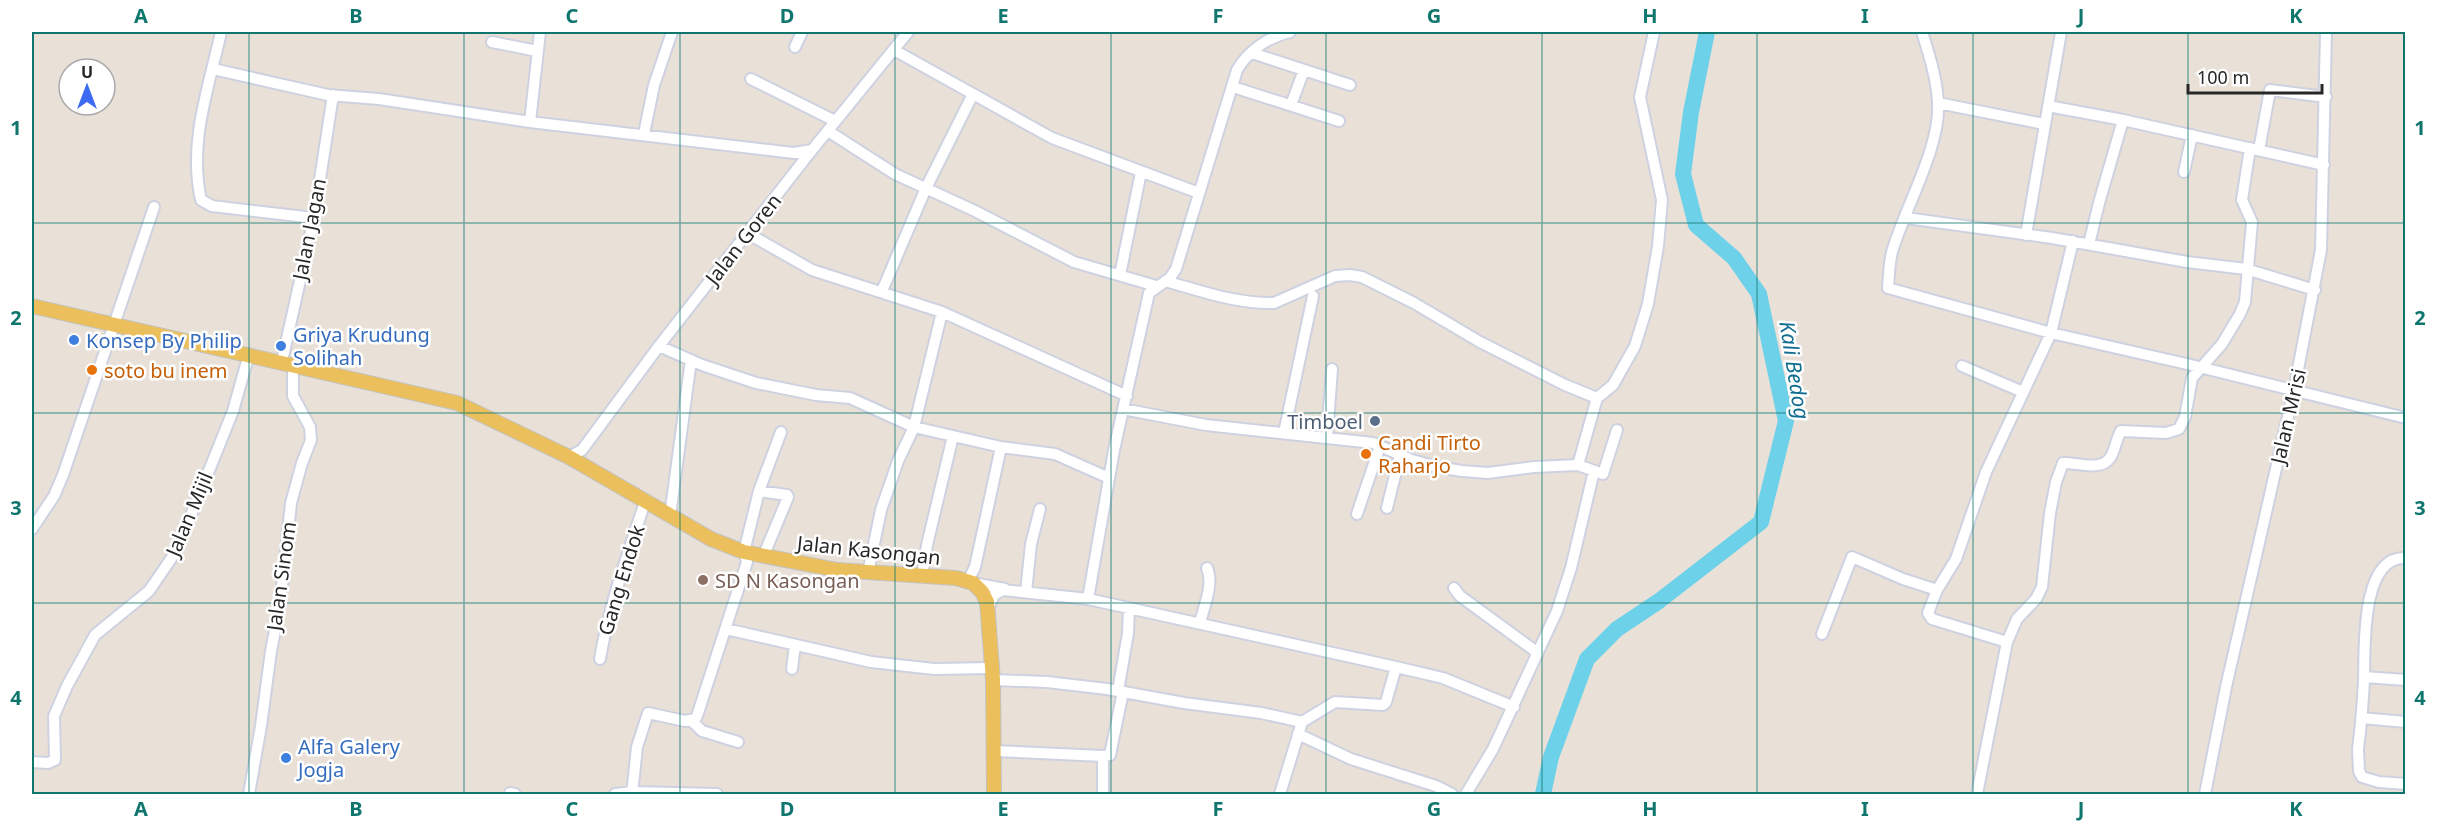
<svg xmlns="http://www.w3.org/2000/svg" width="2437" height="826" font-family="'Noto Sans',sans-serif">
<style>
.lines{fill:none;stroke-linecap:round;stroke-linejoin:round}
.river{stroke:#6dd1e9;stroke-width:16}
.minor-casing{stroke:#ced2e0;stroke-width:14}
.major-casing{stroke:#c3c3c3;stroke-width:16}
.minor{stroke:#fff;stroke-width:10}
.major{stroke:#ebc05c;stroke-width:14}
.grid{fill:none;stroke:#0f766e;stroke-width:1.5;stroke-opacity:0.55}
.shop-dot{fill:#3f7fe0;stroke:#fff;stroke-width:2}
.food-dot{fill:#e8710a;stroke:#fff;stroke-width:2}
.service-dot{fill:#5c6f8a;stroke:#fff;stroke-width:2}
.education-dot{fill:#8d6e63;stroke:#fff;stroke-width:2}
.labels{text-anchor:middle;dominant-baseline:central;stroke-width:5;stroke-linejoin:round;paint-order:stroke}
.street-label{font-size:20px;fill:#272727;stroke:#fff}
.shop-label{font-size:20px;fill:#366cbe;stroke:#fff;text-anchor:start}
.food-label{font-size:20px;fill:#c56008;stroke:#fff;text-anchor:start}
.service-label{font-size:20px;fill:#4e5e75;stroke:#fff;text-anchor:end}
.education-label{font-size:20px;fill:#785e54;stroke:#fff;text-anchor:start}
.water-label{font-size:21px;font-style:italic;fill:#116d90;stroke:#fff}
.neatline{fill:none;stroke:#0f766e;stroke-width:2}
.grid-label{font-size:20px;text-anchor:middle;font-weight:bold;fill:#0f766e}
</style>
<rect width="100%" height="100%" fill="#e9e1d8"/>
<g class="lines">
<path class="river" d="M1543 794 1551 757 1587 659 1617 629 1659 601 1761 522 1786 421 1759 294 1734 258 1696 225 1683 174 1691 112 1707 32"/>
<g class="minor-casing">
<path id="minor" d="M221 32C209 87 188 142 201 200L212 206 314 218
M1922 32C1929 54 1937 79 1938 103 1941 146 1904 210 1892 252 1889 263 1889 277 1888 288L2051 333 2191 365 2406 418
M492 42 537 51
M795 47 802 32
M894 50 1052 138 1199 193
M1252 53 1350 85
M213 69 328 95 379 99 530 122 794 153 812 150
M751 79 835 121
M1233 87 1339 121
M1938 103 2044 124
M1291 105 1304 70
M2048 106 2123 120 2324 165
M530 122 540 32
M828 131 895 174 975 211 1074 262 1156 286
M644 134 654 85 672 32
M2259 150 2270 90 2326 97
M2184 172 2192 135
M1906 218 2052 238 2187 262 2246 269 2315 290
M747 233 812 270 942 312 1127 396
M2026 235 2061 32
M2089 244 2099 203 2123 120
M1120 275 1141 172
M1165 281C1201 291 1237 304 1274 303L1335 276 1350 275 1362 277 1414 303 1480 342 1565 385 1597 398
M882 291 926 188 973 94
M659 346 702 365 756 383 816 395 850 398 914 427 1001 447 1055 454 1109 478
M282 361 314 218 333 95
M1962 366 2023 392
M1123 409 1206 425 1373 443 1412 460 1437 467 1462 471 1488 473 1534 467 1578 465 1603 474 1617 430
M1284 433 1313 296
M1327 437 1332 369
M569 457 582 450 659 346 808 155 908 32
M1578 465 1597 398 1613 385 1635 346 1648 304 1658 246 1662 200 1640 97 1654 32
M759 491 787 495 788 497 763 557
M1387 508 1400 455
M1357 514 1380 446
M670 516 691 360
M32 529 54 496 63 475 154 207
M2406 558C2360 555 2365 650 2364 679 2363 702 2361 726 2358 749L2359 771 2362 777 2379 782 2406 784
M868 573 881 510 898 461 914 427 942 312
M922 576 927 545 953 436
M968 581 975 567 1001 447
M973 583 1005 589
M1454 588 1460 596 1538 653
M1026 592 1031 544 1040 509
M1088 599 1114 450 1149 293 1170 278 1176 269 1237 70C1248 51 1268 37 1290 32
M988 609 994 595 1003 590 1088 599 1396 667 1443 678 1514 707
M1200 623C1204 606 1214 584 1207 568
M726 629 871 662 934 669 992 668
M1822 634 1852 557 1903 579 1937 590
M2007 642 1932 619 1928 613 1937 590 1956 559 1986 472 2051 333 2073 241
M600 659C609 605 628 554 645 502
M792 669 795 645
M2364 677 2406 680
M993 680 1047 682 1107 689 1184 703 1261 713 1302 722
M1118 691 1128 633 1129 608
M2361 718 2406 722
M692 721 702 731 738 742
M1298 734 1351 759 1436 786 1452 794
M995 751 1103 756
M32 762 48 763 55 760 54 716 67 686 95 635 149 591 177 550 233 411 249 354
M510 793 515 794
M249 794 261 726 271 651 280 605 291 503 302 463 311 440 310 427 293 396V364
M615 794 632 792 717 794
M632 794 637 747 648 713 685 721 695 719 697 716 747 562 744 552 759 491 781 432
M1103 794V756L1110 755 1123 692
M1280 794 1302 722 1335 702 1383 705 1386 702 1396 667
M1466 794 1493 749 1557 611 1571 568 1594 471
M1977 794 2007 642 2017 619 2036 599 2042 587 2050 513 2056 482 2063 463C2076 462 2100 472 2110 458 2115 451 2116 439 2121 431L2166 433 2179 429 2185 417 2192 378 2222 344 2240 314 2245 302 2252 222 2242 200 2250 148
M2205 794 2226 687 2294 390 2321 250 2326 32"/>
</g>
<g class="major-casing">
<path id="major" d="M32 306 457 403 569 457 711 539 744 552 837 570 956 578 973 583 982 592 987 602 993 680 994 794"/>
</g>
<use href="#minor" class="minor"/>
<use href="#major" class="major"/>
</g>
<path class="grid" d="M249 32V794M464 32V794M680 32V794M895 32V794M1111 32V794M1326 32V794M1542 32V794M1757 32V794M1973 32V794M2188 32V794M32 223H2406M32 413H2406M32 603H2406"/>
<g class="shop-dot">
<circle cx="74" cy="340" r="6"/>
<circle cx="281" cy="346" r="6"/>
<circle cx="286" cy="758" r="6"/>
</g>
<g class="food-dot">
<circle cx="92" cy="370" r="6"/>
<circle cx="1366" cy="454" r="6"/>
</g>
<circle class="service-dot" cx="1375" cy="421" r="6"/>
<circle class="education-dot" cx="703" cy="580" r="6"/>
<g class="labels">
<g class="street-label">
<text transform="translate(309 229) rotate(-79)">Jalan Jagan</text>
<text transform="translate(743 239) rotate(-52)">Jalan Goren</text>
<text transform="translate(2288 416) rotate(-77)">Jalan Mrisi</text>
<text transform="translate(189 514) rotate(-67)">Jalan Mijil</text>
<text transform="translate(869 550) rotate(6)">Jalan Kasongan</text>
<text transform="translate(281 576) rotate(-82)">Jalan Sinom</text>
<text transform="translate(621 580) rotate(-73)">Gang Endok</text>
</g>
<g class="shop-label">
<text x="293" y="334">Griya Krudung<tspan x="293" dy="23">Solihah</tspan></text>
<text x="86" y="340">Konsep By Philip</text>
<text x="298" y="746">Alfa Galery<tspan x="298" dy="23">Jogja</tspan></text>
</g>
<g class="food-label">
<text x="104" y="370">soto bu inem</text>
<text x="1378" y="442">Candi Tirto<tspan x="1378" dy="23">Raharjo</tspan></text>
</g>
<g class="service-label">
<text x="1363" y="421">Timboel</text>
</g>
<g class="education-label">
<text x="715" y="580">SD N Kasongan</text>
</g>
<g class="water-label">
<text transform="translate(1795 370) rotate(81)">Kali Bedog</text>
</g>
</g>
<rect width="2437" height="826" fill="none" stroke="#ffffff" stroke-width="66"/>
<g transform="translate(87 87)"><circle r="28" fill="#ffffff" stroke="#a9a9a9" stroke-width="1.5"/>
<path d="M0-4.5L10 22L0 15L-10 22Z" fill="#3c6af3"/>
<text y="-9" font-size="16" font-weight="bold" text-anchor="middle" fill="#272727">U</text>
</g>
<path d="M2188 84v9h134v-9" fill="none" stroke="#272727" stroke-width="3"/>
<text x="2197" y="84" font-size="18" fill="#272727" stroke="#ffffff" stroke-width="4.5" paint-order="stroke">100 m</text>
<rect x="33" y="33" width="2371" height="760" class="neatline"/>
<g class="grid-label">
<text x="141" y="23">A</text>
<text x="356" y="23">B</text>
<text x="572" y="23">C</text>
<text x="787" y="23">D</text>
<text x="1003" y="23">E</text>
<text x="1218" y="23">F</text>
<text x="1434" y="23">G</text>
<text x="1650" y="23">H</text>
<text x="1865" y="23">I</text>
<text x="2081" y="23">J</text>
<text x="2296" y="23">K</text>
<text x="16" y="135">1</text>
<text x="2420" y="135">1</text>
<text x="16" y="325">2</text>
<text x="2420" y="325">2</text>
<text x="16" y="515">3</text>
<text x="2420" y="515">3</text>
<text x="16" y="705">4</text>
<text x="2420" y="705">4</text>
<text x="141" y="816">A</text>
<text x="356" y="816">B</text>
<text x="572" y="816">C</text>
<text x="787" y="816">D</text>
<text x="1003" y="816">E</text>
<text x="1218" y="816">F</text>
<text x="1434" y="816">G</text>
<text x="1650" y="816">H</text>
<text x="1865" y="816">I</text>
<text x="2081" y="816">J</text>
<text x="2296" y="816">K</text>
</g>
</svg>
